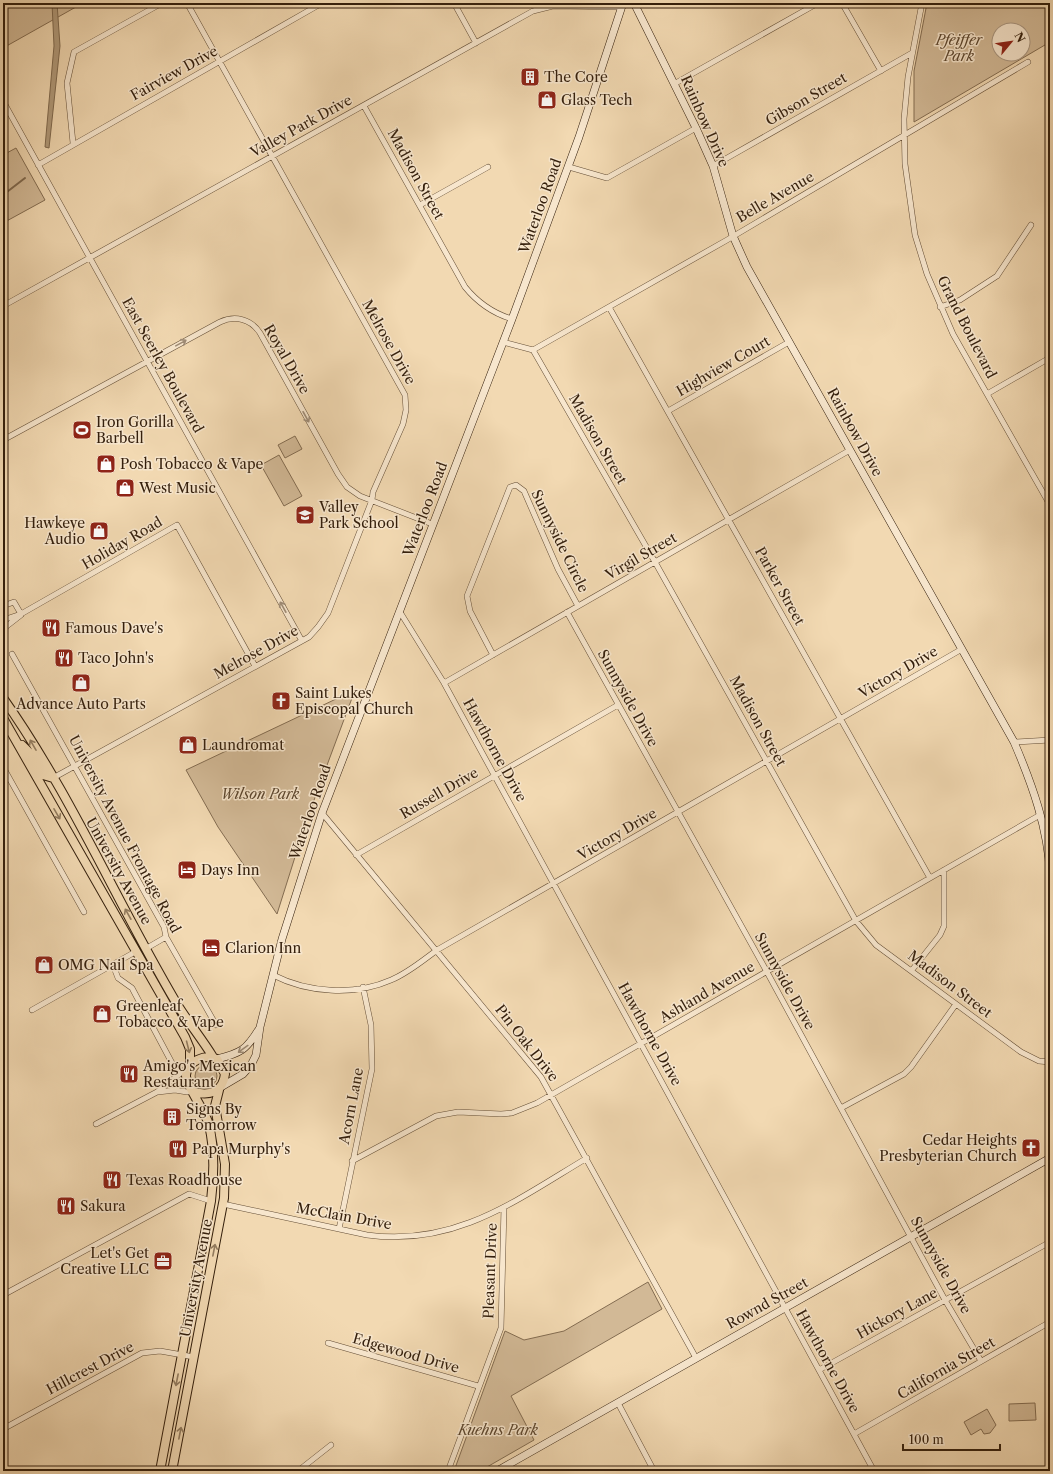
<svg xmlns="http://www.w3.org/2000/svg" width="1053" height="1474" font-family="'Libre Caslon Text',serif">
<style>
.green{fill:#d2b996;stroke:#836c51;fill-rule:evenodd}
.water{fill:#b19a7a;stroke:#7f694e}
.lines{fill:none;stroke-linecap:round;stroke-linejoin:round}
.stream{stroke:#7f694e;stroke-width:2}
.street-casing{stroke:#644e36;stroke-width:6}
.secondary-casing{stroke:#341f0c;stroke-width:8}
.primary-casing{stroke:#341f0c;stroke-width:10}
.street{stroke:#f7e6cd;stroke-width:5}
.secondary{stroke:#f7e6cd;stroke-width:7}
.primary{stroke:#f2d9b2;stroke-width:8}
.oneway{stroke:#9f8c76}
.oneway2{stroke:#937c5f}
.labels{text-anchor:middle;dominant-baseline:central;stroke-width:3;stroke-linejoin:round;paint-order:stroke}
.park-label{font-size:14px;font-style:italic;fill:#5c462e;stroke:#f7e6cd}
.street-label{font-size:14px;fill:#341f0c;stroke:#f7e6cd}
.poi-label{font-size:14px;fill:#341f0c;stroke:#f7e6cd;text-anchor:start}
</style>
<rect width="100%" height="100%" fill="#f2d9b2"/>
<filter id="stains"><feTurbulence type="fractalNoise" baseFrequency=".005" numOctaves="4"/><feColorMatrix values="0 0 0 0 .2 0 0 0 0 .09 0 0 0 0 .02 0 0 0 .5 -.17"/></filter>
<radialGradient id="worn" r=".72"><stop offset=".6" stop-color="#630" stop-opacity="0"/><stop offset="1" stop-color="#630" stop-opacity=".3"/></radialGradient>
<path class="green" d="M3 3H83L3 48Z
M927 3H1050V42L914 122V71ZM999 30H1023V54H999Z
M16 148 45 200 3 223V155Z
M295 436 302 449 285 458 278 445Z
M279 455 302 496 284 506 261 465Z
M355 690 307 819 277 914 218 827 186 770Z
M195 1076a11 11 0 1 1 22 0a11 11 0 1 1-22 0Z
M648 1282 662 1309 511 1396 534 1440 480 1471H454L505 1331 524 1340 564 1331Z
M1035 1403 1036 1420 1009 1421V1404Z
M987 1409 996 1425 990 1433 984 1434 981 1429 971 1435 964 1422Z"/>
<path class="water" d="M52 3H57L60 46 49 148 45 147 54 46Z"/>
<g class="lines">
<path class="stream" d="M3 195 25 178"/>
<g class="street-casing">
<path id="street" d="M454 3 476 43
M842 3 881 71
M922 3 908 77 904 119 905 164 915 235 927 274 953 334 1050 505
M674 84 818 3
M3 101 302 641
M364 106 465 287C478 303 492 313 512 319
M73 143 67 83 74 52 162 3
M38 165 322 3
M713 166 912 53
M569 167 607 178 696 128
M420 205 488 167
M3 306 533 11 553 6 622 7
M609 307 930 878
M940 307 960 300 997 276 1031 225
M503 342 533 350 655 562 856 921 876 945 1021 1052 1039 1061 1050 1062
M533 350 727 240 1028 62
M987 394 1046 360
M668 411 789 342
M3 440 220 322C235 315 251 319 260 333L338 474 347 487 360 496 432 524
M3 606 14 602 21 614
M400 612 444 683 874 1471
M567 612 767 972 945 1300 981 1361
M3 620 21 614 177 525 255 666
M3 629 21 615
M12 654 164 927 166 937 216 1025
M493 655 470 611 467 596 510 487 516 485 524 491 558 569 578 606
M444 683 850 450
M1014 742 1050 740
M3 767 84 912
M53 778 309 637 318 627 328 613 372 500 373 492 403 424 406 410 405 395 187 3
M322 813 541 1077 696 1358
M356 855 618 705
M147 948 166 937
M113 965 118 978 132 988 172 1063
M912 970 940 935 944 926V870
M273 975C308 993 355 996 391 980 408 973 422 961 437 950L962 649
M32 1010 135 952
M158 1092 175 1090 187 1092 193 1091
M841 1108 904 1074 911 1067 956 1004
M96 1124 157 1092 187 1068
M352 1161 436 1116 458 1112 501 1114 512 1113 537 1103 1040 815
M223 1204 367 1235C455 1247 515 1201 587 1158
M339 1229 372 1069 371 1025 363 987
M3 1295 189 1194 211 1201
M328 1343 478 1386
M819 1370 1050 1242
M618 1403 654 1471
M3 1429 142 1353 160 1351 194 1357
M854 1434 1050 1322
M298 1471 331 1445
M448 1471 501 1328 504 1207"/>
</g>
<g class="secondary-casing">
<path id="secondary" d="M634 3 696 128 713 166 733 236 747 267 1014 742C1032 784 1048 828 1050 874
M217 1059C241 1053 246 1050 259 1029
M221 1087 243 1074 251 1065 256 1055 260 1027 282 939 322 813 512 319 579 137 623 3
M497 1471 1050 1158"/>
</g>
<g class="primary-casing">
<path id="primary" d="M3 698C71 794 117 903 177 1004 188 1022 202 1039 213 1057
M3 718 185 1037 190 1049V1065
M22 745 30 753 43 775 53 778
M160 1471 211 1201C214 1176 215 1150 209 1125 206 1112 185 1084 186 1075 187 1062 205 1053 217 1059L225 1074C223 1092 210 1096 194 1092
M172 1471 224 1198 225 1164 215 1106 219 1090"/>
</g>
<use href="#street" class="street"/>
<use href="#secondary" class="secondary"/>
<use href="#primary" class="primary"/>
</g>
<defs><path id="oneway-shaft" d="M-6 0H5M1.5-3L5.5 0L1.5 3" fill="none" stroke-width="1.6" stroke-linecap="round" stroke-linejoin="round"/></defs>
<g class="oneway">
<use href="#oneway-shaft" transform="translate(181 343) rotate(-29)"/>
<use href="#oneway-shaft" transform="translate(306 417) rotate(61)"/>
<use href="#oneway-shaft" transform="translate(283 607) rotate(-119)"/>
<use href="#oneway-shaft" transform="translate(243 1049) rotate(144)"/>
</g>
<g class="oneway2">
<use href="#oneway-shaft" transform="translate(33 745) rotate(-120)"/>
<use href="#oneway-shaft" transform="translate(57 814) rotate(60)"/>
<use href="#oneway-shaft" transform="translate(128 914) rotate(-119)"/>
<use href="#oneway-shaft" transform="translate(188 1047) rotate(76)"/>
<use href="#oneway-shaft" transform="translate(214 1250) rotate(-79)"/>
<use href="#oneway-shaft" transform="translate(177 1380) rotate(101)"/>
<use href="#oneway-shaft" transform="translate(180 1433) rotate(-79)"/>
</g>
<defs>
<g id="building-square" transform="scale(1)"><rect x="-9" y="-9" width="18" height="18" rx="4" fill="#8f2418" stroke="#f7e6cd"/><path d="M-4-6H4V6H1V3H-1V6H-4ZM-2.5-4.3h1.7v1.8h-1.7ZM.8-4.3h1.7v1.8H.8ZM-2.5-1h1.7V.8h-1.7ZM.8-1h1.7V.8H.8Z" fill="#fff"/></g>
<g id="shop-square" transform="scale(1)"><rect x="-9" y="-9" width="18" height="18" rx="4" fill="#8f2418" stroke="#f7e6cd"/><path d="M-5-2.5h2.3a2.7 3.5 0 0 1 5.4 0H5L5.5 6h-11ZM-1.5-2.5h3a1.5 2.3 0 0 0-3 0Z" fill="#fff"/></g>
<g id="stadium-square" transform="scale(1)"><rect x="-9" y="-9" width="18" height="18" rx="4" fill="#8f2418" stroke="#f7e6cd"/><path d="M0-5a6.5 5 0 1 0 0 10a6.5 5 0 1 0 0-10ZM-3.5-1.8h7v3.6h-7Z" fill="#fff"/></g>
<g id="school-square" transform="scale(1)"><rect x="-9" y="-9" width="18" height="18" rx="4" fill="#8f2418" stroke="#f7e6cd"/><path d="M0-5L7-2L0 1L-7-2ZM-4 1L0 2.5L4 1V4Q0 6-4 4Z" fill="#fff"/></g>
<g id="restaurant-square" transform="scale(1)"><rect x="-9" y="-9" width="18" height="18" rx="4" fill="#8f2418" stroke="#f7e6cd"/><path d="M-5-6h1v4h1v-4h1v4h1v-4h1v5L-1.5 .5V6h-2V.5L-5-1ZM5-6V6H3V1.5H1.5Q1.5-4 5-6Z" fill="#fff"/></g>
<g id="church-square" transform="scale(1)"><rect x="-9" y="-9" width="18" height="18" rx="4" fill="#8f2418" stroke="#f7e6cd"/><path d="M-1.2-6h2.4v3.5h3.3v2.4h-3.3V6h-2.4V-.1h-3.3v-2.4h3.3Z" fill="#fff"/></g>
<g id="hotel-square" transform="scale(1)"><rect x="-9" y="-9" width="18" height="18" rx="4" fill="#8f2418" stroke="#f7e6cd"/><path d="M-6-4.5h1.5V1H6V5H4.5V3h-9V5H-6ZM-4 0a1.8 1.8 0 1 1 3.6 0ZM.5 0V-2.5h3Q6-2.5 6 0Z" fill="#fff"/></g>
<g id="office-square" transform="scale(1)"><rect x="-9" y="-9" width="18" height="18" rx="4" fill="#8f2418" stroke="#f7e6cd"/><path d="M-6-3h4V-5.5h4V-3h4V5H-6ZM-1-4.5V-3h2v-1.5ZM-6 0V1H6V0Z" fill="#fff"/></g>
</defs>
<g fill-rule="evenodd">
<use href="#building-square" x="530" y="77"/>
<use href="#shop-square" x="547" y="100"/>
<use href="#stadium-square" x="82" y="430"/>
<use href="#shop-square" x="106" y="464"/>
<use href="#shop-square" x="125" y="488"/>
<use href="#school-square" x="305" y="515"/>
<use href="#shop-square" x="99" y="531"/>
<use href="#restaurant-square" x="51" y="628"/>
<use href="#restaurant-square" x="64" y="658"/>
<use href="#shop-square" x="81" y="683"/>
<use href="#church-square" x="281" y="701"/>
<use href="#shop-square" x="188" y="745"/>
<use href="#hotel-square" x="187" y="870"/>
<use href="#hotel-square" x="211" y="948"/>
<use href="#shop-square" x="44" y="965"/>
<use href="#shop-square" x="102" y="1014"/>
<use href="#restaurant-square" x="129" y="1074"/>
<use href="#building-square" x="172" y="1117"/>
<use href="#church-square" x="1031" y="1148"/>
<use href="#restaurant-square" x="178" y="1149"/>
<use href="#restaurant-square" x="112" y="1180"/>
<use href="#restaurant-square" x="66" y="1206"/>
<use href="#office-square" x="163" y="1261"/>
</g>
<g class="labels">
<g class="park-label">
<text x="959" y="40">Pfeiffer<tspan x="959" dy="16">Park</tspan></text>
<text x="260" y="794">Wilson Park</text>
<text x="498" y="1430">Kuehns Park</text>
</g>
<g class="street-label">
<text transform="translate(174 73) rotate(-29)">Fairview Drive</text>
<text transform="translate(806 99) rotate(-30)">Gibson Street</text>
<text transform="translate(705 121) rotate(66)">Rainbow Drive</text>
<text transform="translate(301 126) rotate(-29)">Valley Park Drive</text>
<text transform="translate(416 174) rotate(61)">Madison Street</text>
<text transform="translate(775 197) rotate(-30)">Belle Avenue</text>
<text transform="translate(540 206) rotate(-70)">Waterloo Road</text>
<text transform="translate(967 327) rotate(63)">Grand Boulevard</text>
<text transform="translate(389 342) rotate(61)">Melrose Drive</text>
<text transform="translate(287 359) rotate(60)">Royal Drive</text>
<text transform="translate(163 365) rotate(61)">East Seerley Boulevard</text>
<text transform="translate(723 366) rotate(-30)">Highview Court</text>
<text transform="translate(855 432) rotate(61)">Rainbow Drive</text>
<text transform="translate(598 439) rotate(60)">Madison Street</text>
<text transform="translate(425 509) rotate(-69)">Waterloo Road</text>
<text transform="translate(560 541) rotate(64)">Sunnyside Circle</text>
<text transform="translate(122 543) rotate(-30)">Holiday Road</text>
<text transform="translate(641 556) rotate(-30)">Virgil Street</text>
<text transform="translate(780 586) rotate(61)">Parker Street</text>
<text transform="translate(256 652) rotate(-29)">Melrose Drive</text>
<text transform="translate(898 672) rotate(-30)">Victory Drive</text>
<text transform="translate(628 698) rotate(61)">Sunnyside Drive</text>
<text transform="translate(758 721) rotate(61)">Madison Street</text>
<text transform="translate(495 750) rotate(61)">Hawthorne Drive</text>
<text transform="translate(439 793) rotate(-30)">Russell Drive</text>
<text transform="translate(310 812) rotate(-71)">Waterloo Road</text>
<text transform="translate(125 834) rotate(62)">University Avenue Frontage Road</text>
<text transform="translate(617 834) rotate(-30)">Victory Drive</text>
<text transform="translate(119 871) rotate(61)">University Avenue</text>
<text transform="translate(785 981) rotate(61)">Sunnyside Drive</text>
<text transform="translate(950 984) rotate(37)">Madison Street</text>
<text transform="translate(707 992) rotate(-30)">Ashland Avenue</text>
<text transform="translate(650 1034) rotate(61)">Hawthorne Drive</text>
<text transform="translate(527 1043) rotate(52)">Pin Oak Drive</text>
<text transform="translate(351 1106) rotate(-79)">Acorn Lane</text>
<text transform="translate(344 1216) rotate(10)">McClain Drive</text>
<text transform="translate(941 1265) rotate(61)">Sunnyside Drive</text>
<text transform="translate(490 1271) rotate(-88)">Pleasant Drive</text>
<text transform="translate(196 1278) rotate(-79)">University Avenue</text>
<text transform="translate(767 1303) rotate(-29)">Rownd Street</text>
<text transform="translate(897 1313) rotate(-29)">Hickory Lane</text>
<text transform="translate(406 1353) rotate(16)">Edgewood Drive</text>
<text transform="translate(828 1361) rotate(61)">Hawthorne Drive</text>
<text transform="translate(90 1368) rotate(-28)">Hillcrest Drive</text>
<text transform="translate(946 1368) rotate(-30)">California Street</text>
</g>
<g class="poi-label">
<text x="544" y="77">The Core</text>
<text x="561" y="100">Glass Tech</text>
<text x="96" y="422">Iron Gorilla<tspan x="96" dy="16">Barbell</tspan></text>
<text x="120" y="464">Posh Tobacco &amp; Vape</text>
<text x="139" y="488">West Music</text>
<text x="319" y="507">Valley<tspan x="319" dy="16">Park School</tspan></text>
<text x="85" y="523" text-anchor="end">Hawkeye<tspan x="85" dy="16">Audio</tspan></text>
<text x="65" y="628">Famous Dave's</text>
<text x="78" y="658">Taco John's</text>
<text x="295" y="693">Saint Lukes<tspan x="295" dy="16">Episcopal Church</tspan></text>
<text x="81" y="704" text-anchor="middle">Advance Auto Parts</text>
<text x="202" y="745">Laundromat</text>
<text x="201" y="870">Days Inn</text>
<text x="225" y="948">Clarion Inn</text>
<text x="58" y="965">OMG Nail Spa</text>
<text x="116" y="1006">Greenleaf<tspan x="116" dy="16">Tobacco &amp; Vape</tspan></text>
<text x="143" y="1066">Amigo's Mexican<tspan x="143" dy="16">Restaurant</tspan></text>
<text x="186" y="1109">Signs By<tspan x="186" dy="16">Tomorrow</tspan></text>
<text x="1017" y="1140" text-anchor="end">Cedar Heights<tspan x="1017" dy="16">Presbyterian Church</tspan></text>
<text x="192" y="1149">Papa Murphy's</text>
<text x="126" y="1180">Texas Roadhouse</text>
<text x="80" y="1206">Sakura</text>
<text x="149" y="1253" text-anchor="end">Let's Get<tspan x="149" dy="16">Creative LLC</tspan></text>
</g>
</g>
<rect width="1053" height="1474" fill="none" stroke="#f2d9b2" stroke-width="16"/>
<rect x="4" y="4" width="1045" height="1466" fill="none" stroke="#341f0c" stroke-width="2"/>
<rect x="8" y="8" width="1037" height="1458" fill="none" stroke="#341f0c"/>
<g transform="translate(1011 42) rotate(61)"><circle r="19" fill="#f7e6cd" stroke="#a99680"/>
<path d="M0-3L7 15L0 10L-7 15Z" fill="#8f2418"/>
<text y="-6" font-size="11" font-weight="bold" text-anchor="middle" fill="#341f0c">N</text>
</g>
<path d="M903 1444v6h97v-6" fill="none" stroke="#341f0c" stroke-width="2"/>
<text x="909" y="1444" font-size="12" fill="#341f0c" stroke="#f7e6cd" stroke-width="3" paint-order="stroke">100 m</text>
<rect width="100%" height="100%" filter="url(#stains)"/>
<rect width="100%" height="100%" fill="url(#worn)"/>
</svg>
